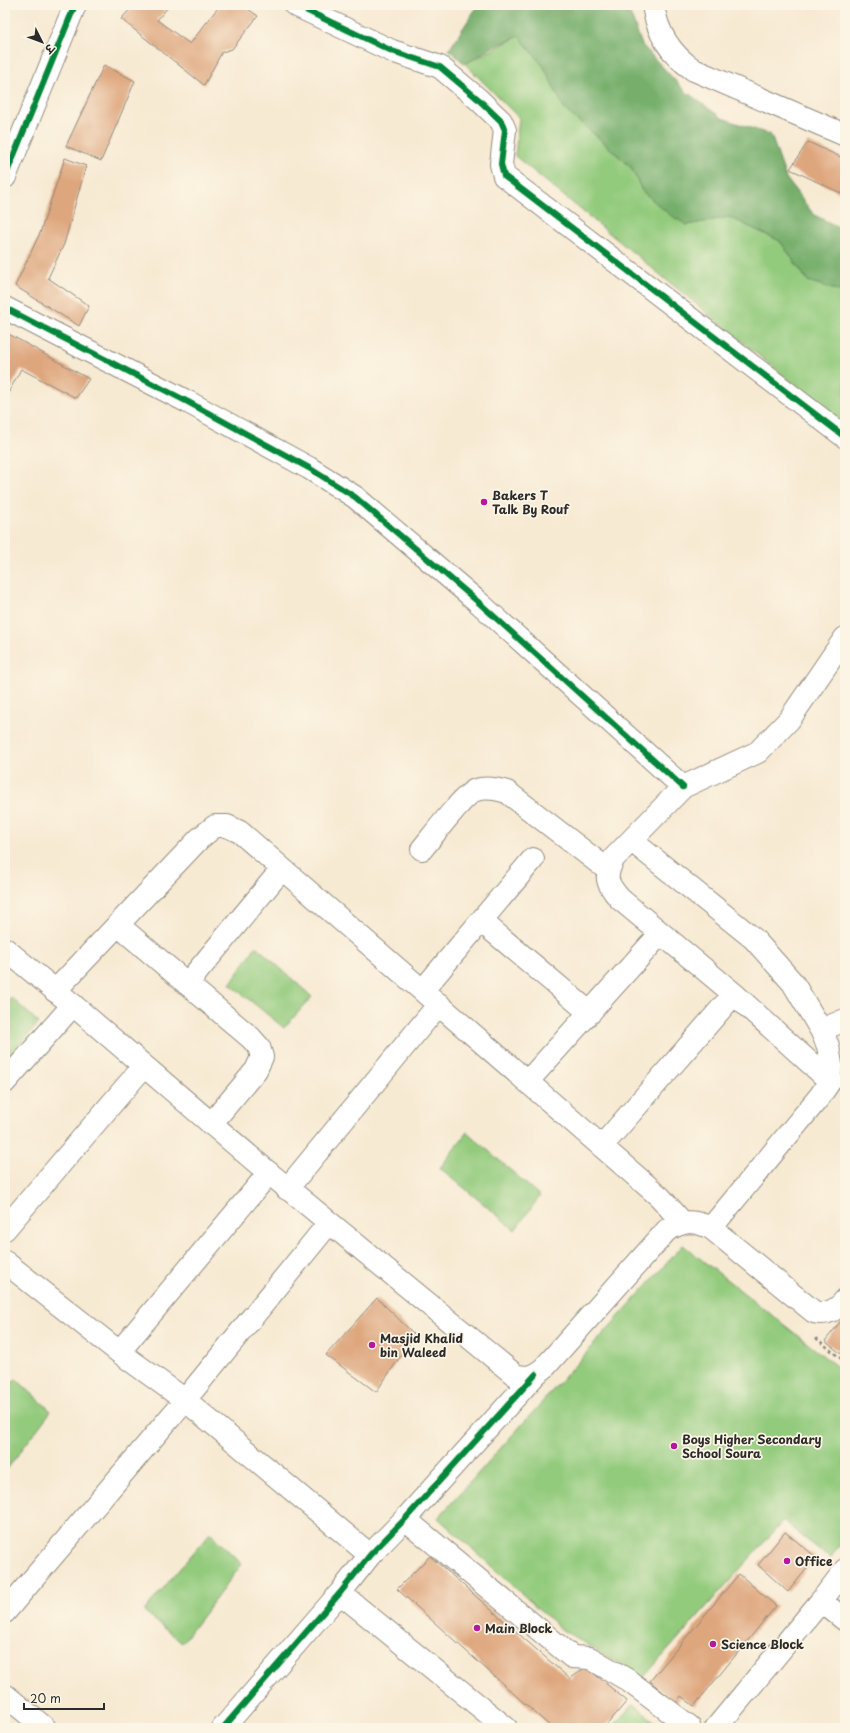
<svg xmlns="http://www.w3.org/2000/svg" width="850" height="1733" font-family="'Playpen Sans','Playpen Sans Deva',sans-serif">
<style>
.green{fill:#93cb7d;stroke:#5f7b54}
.forest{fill:#76af6c;stroke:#506d4c}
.building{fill:#dea67d}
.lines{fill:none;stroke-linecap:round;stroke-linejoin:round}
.minor-casing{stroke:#918a7f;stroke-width:24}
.major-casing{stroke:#918a7f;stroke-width:24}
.highway-casing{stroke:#918a7f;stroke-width:24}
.path{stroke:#918a7f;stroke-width:2.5;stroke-dasharray:3 3;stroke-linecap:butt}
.minor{stroke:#fff;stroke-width:22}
.major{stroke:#fff;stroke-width:22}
.highway{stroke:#fff;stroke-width:22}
.cycleway-casing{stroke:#fcf5e5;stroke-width:8}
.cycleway{stroke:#00873e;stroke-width:6}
.poi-dot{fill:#b5179e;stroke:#fcf5e5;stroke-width:1.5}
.labels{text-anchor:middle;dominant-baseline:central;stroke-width:3.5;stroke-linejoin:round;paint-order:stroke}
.poi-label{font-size:12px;font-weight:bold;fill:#2b2b2b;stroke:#fcf5e5;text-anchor:start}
</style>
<rect width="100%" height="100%" fill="#fcf5e5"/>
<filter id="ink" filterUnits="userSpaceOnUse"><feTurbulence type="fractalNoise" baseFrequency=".025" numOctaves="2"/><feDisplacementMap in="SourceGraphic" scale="8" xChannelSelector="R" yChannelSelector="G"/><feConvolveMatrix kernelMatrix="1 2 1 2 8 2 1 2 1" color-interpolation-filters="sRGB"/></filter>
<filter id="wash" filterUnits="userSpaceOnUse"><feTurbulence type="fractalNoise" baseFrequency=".012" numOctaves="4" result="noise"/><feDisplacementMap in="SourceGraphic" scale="16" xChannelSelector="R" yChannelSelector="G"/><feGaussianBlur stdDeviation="0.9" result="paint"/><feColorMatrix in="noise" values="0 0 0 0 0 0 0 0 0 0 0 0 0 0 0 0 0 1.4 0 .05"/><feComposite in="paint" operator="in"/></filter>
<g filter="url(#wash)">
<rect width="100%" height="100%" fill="#f7ead3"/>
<path class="green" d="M519 36 544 67 565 110 593 133 631 167 642 191 687 225 729 217 780 241 808 281 845 292V426L515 156 519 118 465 64Z
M256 946 312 997 284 1028 230 984Z
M11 997 39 1023 5 1061V1004Z
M467 1132 540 1196 515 1230 440 1168Z
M683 1245 845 1373V1539L830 1558 783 1521 643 1678 561 1629 438 1518Z
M16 1379 51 1411 5 1472V1391Z
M210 1533 242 1564 182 1643 144 1611Z
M633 1704 659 1725 656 1728H612Z"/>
<path class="forest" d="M478 5H627L642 45 685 91 722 118 771 135 786 178 814 215 845 230V293L808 281 780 241 729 217 687 225 670 215 642 191 631 167 593 133 565 110 544 67 519 36 491 48 465 64 449 50Z"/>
<g id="blocks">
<path class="building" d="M134 5H170L157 20 190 44 220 5H242L258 16 232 49 222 52 204 85 121 19Z
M104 65 135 81 101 161 66 146Z
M808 142 845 159V195L790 169Z
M65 158 86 166 64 244 48 278 89 306 79 326 15 286 40 233Z
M5 332 89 379 76 398 21 369 5 399Z
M377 1298 415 1335 376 1392 326 1355Z
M845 1316V1357L825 1341Z
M785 1532 816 1557 788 1592 758 1565Z
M430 1556 570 1679 586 1667 627 1701 604 1728H552L397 1589Z
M739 1574 776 1606 694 1706 681 1696 676 1703 650 1681Z"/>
</g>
</g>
<g filter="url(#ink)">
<use href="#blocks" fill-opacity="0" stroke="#918a7f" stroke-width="1"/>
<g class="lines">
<g class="minor-casing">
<path id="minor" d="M295 5 392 51 440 67 478 99 501 121 505 130 501 164 504 176 845 437
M653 5C657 33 670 54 694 70L845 135
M5 308 188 402 309 468 355 497 477 601 683 787
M632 841 754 939 793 983 821 1030 828 1046 831 1064 830 1081 820 1096 711 1228
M422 849C432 837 464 794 476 790 486 787 497 789 507 792L608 870
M481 921 590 1013
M118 925 251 1038 259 1047 262 1057 256 1070 211 1124
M187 984 282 869
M423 990 533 859
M55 991 199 839 215 826H227L240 832 660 1197 682 1222
M821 1030 845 1020
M528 1081 661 933
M830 1081 734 994 620 899C606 883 604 877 614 858L683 787 758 752 789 720 845 638
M5 1082 73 1005
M602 1146 734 994
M287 1189 439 1004
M5 1229 143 1067
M5 1262 119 1352 185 1400 370 1555
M119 1352 269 1173
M405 1519 572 1657 590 1658 626 1679 689 1726
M340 1593 506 1728
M821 1601 845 1620
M5 1612 185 1400 329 1223
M223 1728 340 1593 370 1555 405 1519 536 1374
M716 1728 821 1601 845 1570"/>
</g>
<g class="major-casing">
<path id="major" d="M5 949 73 1005 269 1173 515 1375C528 1379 534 1376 544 1368L667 1230C684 1221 692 1219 711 1228L814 1312C827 1315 836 1311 845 1300"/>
</g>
<g class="highway-casing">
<path id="highway" d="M5 177 75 5
M5 1695 45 1728"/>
</g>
<path class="path" d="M816 1338 845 1362"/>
<use href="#minor" class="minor"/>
<use href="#major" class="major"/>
<use href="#highway" class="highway"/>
<g class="cycleway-casing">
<path id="cycleway" d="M295 5 392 51 440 67 478 99 501 121 505 130 501 164 504 176 845 437
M5 177 75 5
M5 308 188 402 309 468 355 497 477 601 683 787
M223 1728 340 1593 370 1555 405 1519 536 1374"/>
</g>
<use href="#cycleway" class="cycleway"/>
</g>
</g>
<g class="poi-dot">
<circle cx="484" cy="502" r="4"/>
<circle cx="372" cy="1345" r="4"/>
<circle cx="674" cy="1446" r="4"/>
<circle cx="787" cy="1561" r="4"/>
<circle cx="477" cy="1628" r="4"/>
<circle cx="713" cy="1644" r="4"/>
</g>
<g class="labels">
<g class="poi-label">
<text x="492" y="495">Bakers T<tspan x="492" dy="14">Talk By Rouf</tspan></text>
<text x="380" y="1338">Masjid Khalid<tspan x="380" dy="14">bin Waleed</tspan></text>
<text x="682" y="1439">Boys Higher Secondary<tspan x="682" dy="14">School Soura</tspan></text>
<text x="795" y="1561">Office</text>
<text x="485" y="1628">Main Block</text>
<text x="721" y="1644">Science Block</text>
</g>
</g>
<rect width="850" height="1733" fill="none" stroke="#fcf5e5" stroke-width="20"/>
<g transform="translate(42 42) rotate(132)" stroke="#fcf5e5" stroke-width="3" paint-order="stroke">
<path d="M0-3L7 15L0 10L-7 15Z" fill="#2b2b2b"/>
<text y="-6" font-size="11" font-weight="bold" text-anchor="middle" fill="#2b2b2b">उ</text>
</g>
<path d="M24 1703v6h80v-6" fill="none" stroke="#2b2b2b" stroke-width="2"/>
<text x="30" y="1703" font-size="12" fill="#2b2b2b" stroke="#fcf5e5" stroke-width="3" paint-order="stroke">20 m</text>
</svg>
